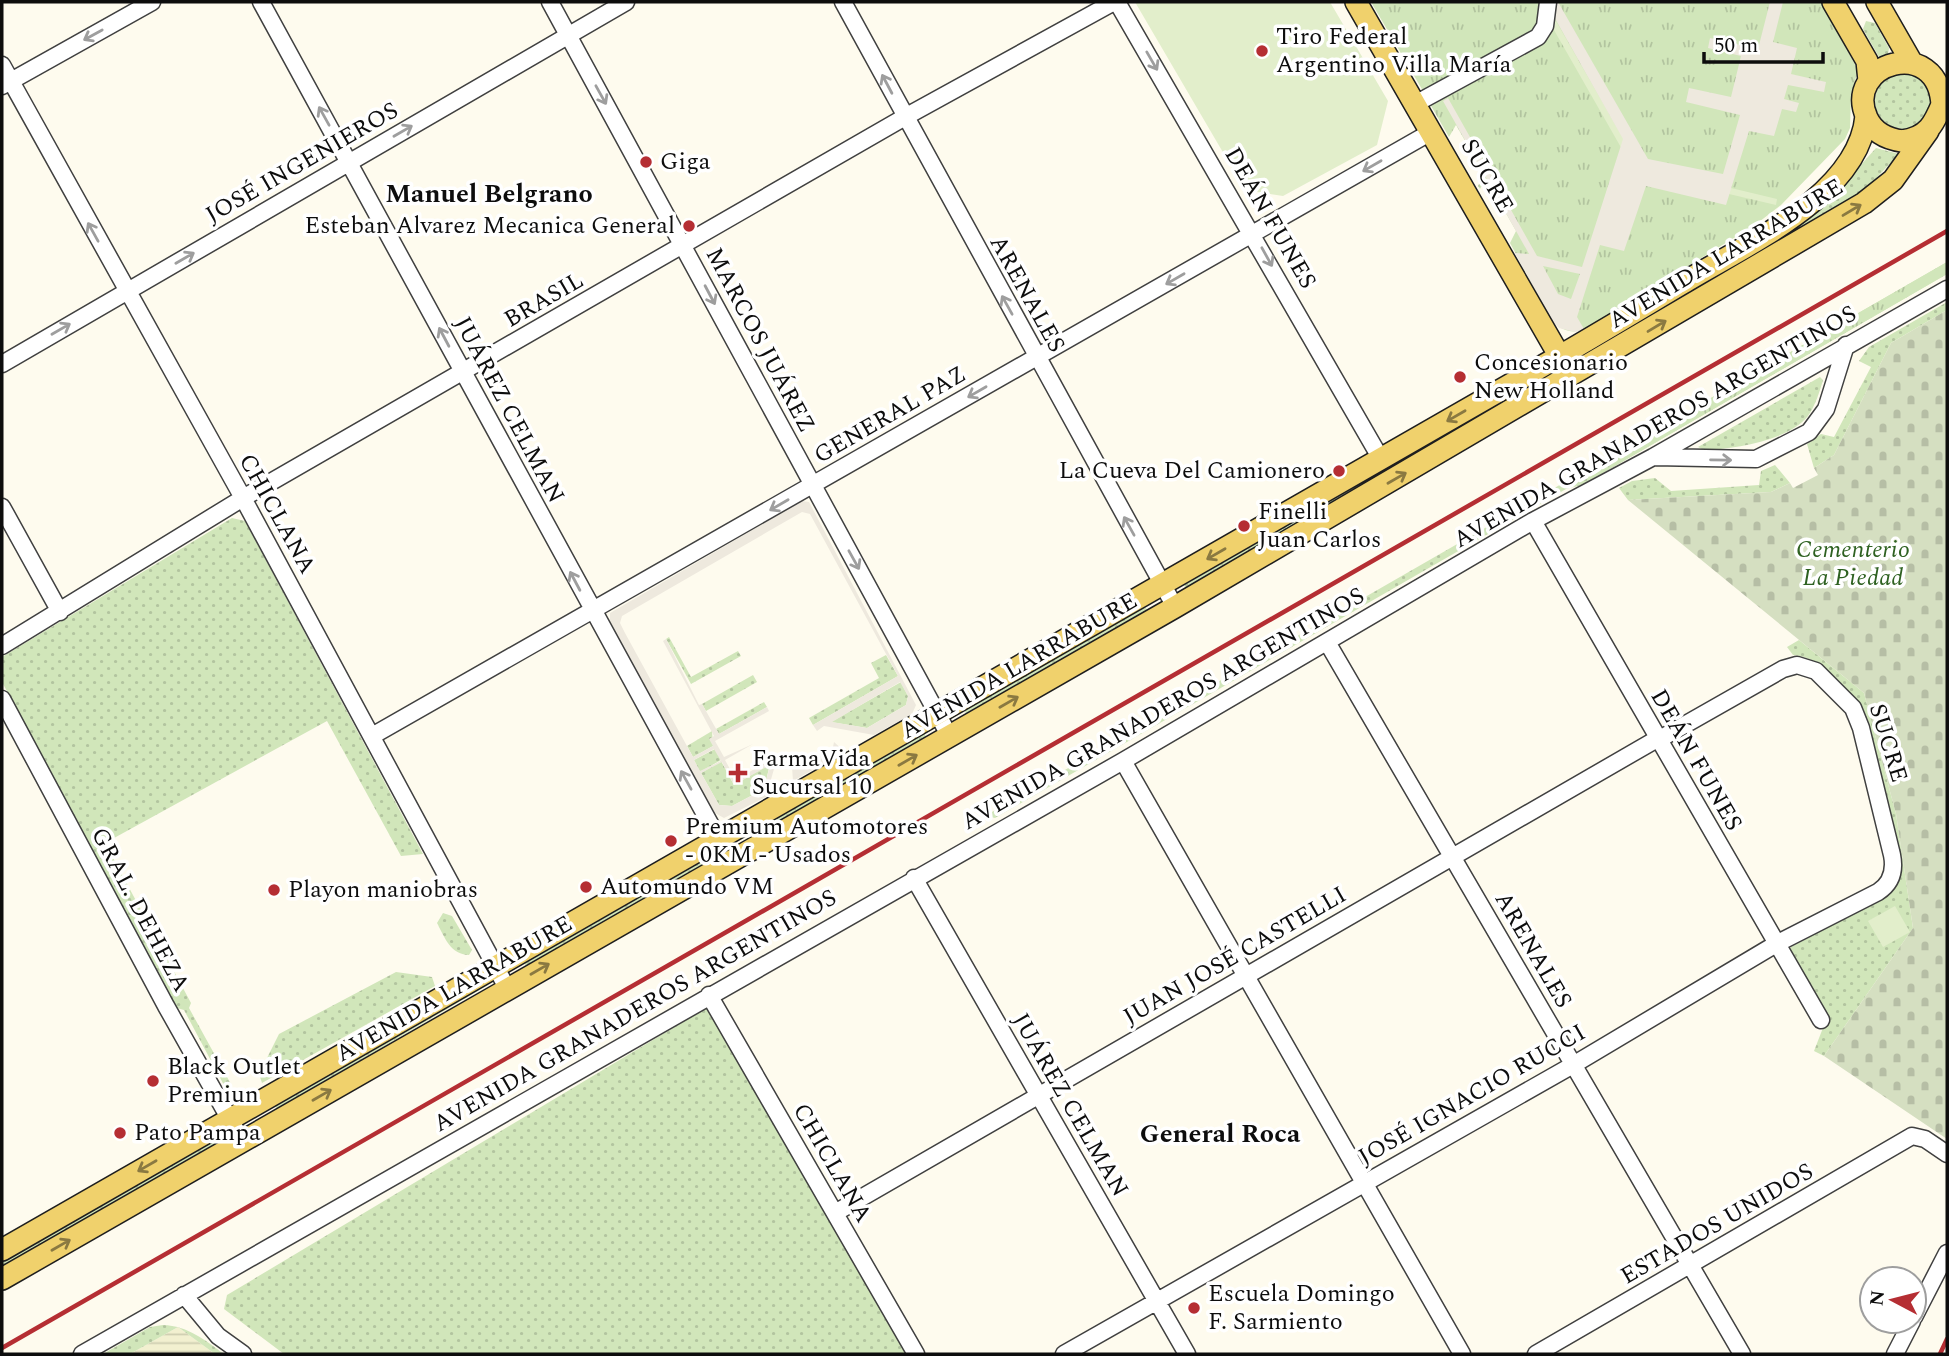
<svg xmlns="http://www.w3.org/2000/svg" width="1949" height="1356" font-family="Spectral,serif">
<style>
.farmland{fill:url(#farmland-rules)}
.grass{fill:url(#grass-dots)}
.cemetery{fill:url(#cemetery-stones)}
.park{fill:url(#park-tufts)}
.pitch{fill:#e2eecb}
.plaza{fill:#eee9de;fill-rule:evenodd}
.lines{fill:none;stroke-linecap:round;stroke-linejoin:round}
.minor-casing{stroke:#404040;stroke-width:19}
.major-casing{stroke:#1e1e1e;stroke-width:24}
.minor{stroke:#fff;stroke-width:16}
.major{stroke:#f0d16c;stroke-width:21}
.rail{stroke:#b52e33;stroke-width:4.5}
.oneway{stroke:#9e9e9e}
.oneway2{stroke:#8a7941}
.poi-dot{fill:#b52e33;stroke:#fff;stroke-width:2.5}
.labels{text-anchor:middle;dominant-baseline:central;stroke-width:7;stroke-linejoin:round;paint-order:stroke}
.poi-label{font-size:24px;fill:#0d0d0d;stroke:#fff;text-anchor:start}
.street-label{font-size:24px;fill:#0d0d0d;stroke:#fff}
.park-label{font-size:24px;font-style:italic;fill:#2e6121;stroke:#fff}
.neighbourhood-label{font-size:26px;font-weight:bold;fill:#0d0d0d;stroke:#fff}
</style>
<defs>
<pattern id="farmland-rules" width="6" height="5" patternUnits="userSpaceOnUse" patternTransform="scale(1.75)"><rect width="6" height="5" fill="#f2f0d0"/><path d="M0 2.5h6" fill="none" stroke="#cecdb1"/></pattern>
<pattern id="grass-dots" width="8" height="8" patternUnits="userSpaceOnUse" patternTransform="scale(1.75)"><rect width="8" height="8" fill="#d1e6ba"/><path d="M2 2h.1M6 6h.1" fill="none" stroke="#b2c49f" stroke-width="1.8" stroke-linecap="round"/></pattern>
<pattern id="cemetery-stones" width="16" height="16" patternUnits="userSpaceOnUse" patternTransform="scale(1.75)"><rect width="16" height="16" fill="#d5dfc1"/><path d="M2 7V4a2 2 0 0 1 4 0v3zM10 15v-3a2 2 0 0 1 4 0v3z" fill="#b6bea5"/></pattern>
<pattern id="park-tufts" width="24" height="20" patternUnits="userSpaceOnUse" patternTransform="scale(1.75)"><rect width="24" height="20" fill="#d1e6ba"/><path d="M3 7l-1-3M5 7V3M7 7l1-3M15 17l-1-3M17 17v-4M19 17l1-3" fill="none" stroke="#b2c49f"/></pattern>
</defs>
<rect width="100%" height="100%" fill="#fefbee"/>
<path class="farmland" d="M178 1327 215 1354H130Z"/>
<path class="grass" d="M1866 21 1875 23 1889 48 1888 55 1879 57 1863 29Z
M1875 101a28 28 0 1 1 56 0a28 28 0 1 1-56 0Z
M1876 148 1899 154 1865 190 1586 356 1585 353 1840 188Z
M1947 262V274L1582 485 1566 489 995 818 985 816Z
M1947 302V310L1891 343 1834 455 1814 468 1807 444 1821 434 1834 437 1871 367 1859 361 1869 347Z
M1820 377 1823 380C1820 391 1815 406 1808 416 1788 441 1734 449 1704 450L1698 447Z
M1534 383 1536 388 1186 589 1184 585Z
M1775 465 1790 483 1771 492 1628 500 1619 488 1632 481 1655 478 1671 491 1759 485 1761 471Z
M232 518 245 521 423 854 401 856 327 721 105 843 191 1003 189 1008 232 1086 229 1090 226 1089 184 1010 177 1008 2 682V657Z
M1145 607 1148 611 967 715 964 710Z
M669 637 691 677 738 651 741 656 691 684 666 639Z
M1799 640 1864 693 1896 814 1913 928 1824 1056 1814 1051 1826 1020 1790 951 1791 947 1882 898 1894 886 1862 710C1847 687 1821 657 1793 655L1787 647Z
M886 655 898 676 813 725 809 718 879 678 871 663Z
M753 675 757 682 706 711 702 704Z
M901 682 908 696 906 705 867 728 831 722Z
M764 702 767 707 719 734 716 729Z
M712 731 713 746 693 757 687 746Z
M924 733 927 738 752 838 750 833Z
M715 749 721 760 700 772 694 760Z
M721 761 734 785 770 764 764 789 732 806 719 805 701 773Z
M719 851 721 856 527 967 524 963Z
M443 913 452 916 472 950 469 955C450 954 445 938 437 923Z
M396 972 432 977 435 986 262 1083 259 1074 279 1034Z
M485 981 488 985 277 1109 274 1104Z
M708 1007 907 1354H284L224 1309 227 1295Z
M215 1140 218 1145 2 1268V1263Z
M163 1325C188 1326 205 1340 224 1354H215L178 1327 130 1354H103L150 1327Z"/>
<path class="cemetery" d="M1947 310V1139L1824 1056 1913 928 1896 814 1864 693 1628 500 1771 492 1790 483 1793 488 1818 475 1814 468 1834 455 1891 343Z"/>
<path class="park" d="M1371 2H1543L1538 29 1423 91Z
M1555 2H1821L1858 70 1851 95 1850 128 1845 139 1781 205 1755 225 1587 328C1574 334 1564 332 1553 322L1510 243 1516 231 1486 178 1480 189 1478 186 1484 174 1456 125 1449 137 1430 104 1541 42Z
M1947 262V274L1596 477 1591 467Z"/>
<path class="pitch" d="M1135 2H1330L1388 101 1377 145 1283 196 1245 190Z
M1538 2H1545L1639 166 1777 199 1776 205 1635 172Z
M1895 906 1910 932 1883 947 1868 921Z"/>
<path class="plaza" d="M1555 2H1558L1648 159 1723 174 1740 115 1686 102 1689 88 1731 97 1741 56 1708 48 1710 38 1758 49 1770 2H1783L1773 42 1797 48 1791 74 1826 82 1824 92 1788 85 1784 99 1799 103 1796 112 1782 109 1774 136 1749 131 1726 205 1646 186 1624 251 1600 245 1577 317 1584 329 1575 332 1559 328 1553 322 1515 253 1529 254 1443 101 1448 98 1537 256 1582 267 1623 139 1553 15ZM1543 266 1580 274 1571 299 1558 294Z
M802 501 809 502 916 705 912 714 874 735 824 726 817 731 813 725 898 676 810 514 802 512 622 616 620 623 625 633 693 757 713 746 709 739 714 736 663 641 666 639 699 705 702 704 719 734 767 707 769 711 715 741 724 757 753 744 725 760 736 780 778 755 766 797 724 818 713 812 610 623V613ZM900 682 908 696 906 705 867 728 832 722ZM714 749 721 761 700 771 694 760ZM722 762 734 785 770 765 764 789 732 806 719 805 701 773Z
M834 742 845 752 793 781 792 767 796 768 833 747Z"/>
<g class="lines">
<g class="minor-casing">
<path id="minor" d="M261 2 719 840
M550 2 950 737
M843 2 1175 607
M1117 2 1381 459
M2 65 243 498 507 988
M2 86 152 2
M1415 104 1538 37 1545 26 1548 2
M2 364 626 2
M1655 457 1756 459 1809 432 1826 409 1846 345
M2 507 60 612
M1533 521 1821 1020
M1327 642 1742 1354
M2 646 243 498 905 117 1114 2
M2 699 166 1006 242 1141
M372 736 1431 132
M1123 761 1462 1354
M914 878 1187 1354
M709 995 916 1354
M835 1213 1657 739
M184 1295 218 1336 243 1354
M1914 1317 1947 1253
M82 1354 1123 761 1533 521 1653 457 1947 289
M1064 1354 1573 1065 1776 944 1878 892C1892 883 1895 870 1892 855L1861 728 1853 708 1816 671 1797 665 1783 669 1658 740
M1536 1354 1912 1136 1925 1139 1947 1154
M1895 1354 1912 1321"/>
</g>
<g class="major-casing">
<path id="major" d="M1356 2 1567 369
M1833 2 1867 61 1869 81
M1877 2 1912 63
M1942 105C1938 34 1842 63 1867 118 1874 133 1887 139 1902 141 1933 137 1936 117 1947 93
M2 1250 1560 356C1603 331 1646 305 1688 280 1748 244 1859 194 1866 116
M2 1279 1175 607 1864 203 1893 180 1928 131"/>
</g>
<use href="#minor" class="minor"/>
<use href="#major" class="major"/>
<path class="rail" d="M2 1348 1947 231
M1940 1354 1947 1339"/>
</g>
<defs><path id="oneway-shaft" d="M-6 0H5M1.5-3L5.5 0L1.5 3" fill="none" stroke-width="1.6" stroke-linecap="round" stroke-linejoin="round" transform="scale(1.75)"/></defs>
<g class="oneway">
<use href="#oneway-shaft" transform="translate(93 35) rotate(151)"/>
<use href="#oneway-shaft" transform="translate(1152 61) rotate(60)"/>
<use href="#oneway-shaft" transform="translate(887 84) rotate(-118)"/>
<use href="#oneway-shaft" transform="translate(601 95) rotate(61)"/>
<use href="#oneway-shaft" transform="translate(324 116) rotate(-119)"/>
<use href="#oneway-shaft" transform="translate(403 131) rotate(-30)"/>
<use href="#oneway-shaft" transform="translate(1372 166) rotate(150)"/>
<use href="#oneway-shaft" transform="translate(93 232) rotate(-119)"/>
<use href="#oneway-shaft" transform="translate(1267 257) rotate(61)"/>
<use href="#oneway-shaft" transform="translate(185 258) rotate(-30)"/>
<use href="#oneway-shaft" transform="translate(1175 279) rotate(150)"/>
<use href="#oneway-shaft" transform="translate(710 295) rotate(62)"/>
<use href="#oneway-shaft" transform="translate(1007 305) rotate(-119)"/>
<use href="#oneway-shaft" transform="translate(61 329) rotate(-30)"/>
<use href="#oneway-shaft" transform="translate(444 337) rotate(-118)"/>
<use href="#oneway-shaft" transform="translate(977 392) rotate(150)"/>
<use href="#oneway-shaft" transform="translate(1721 460) rotate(1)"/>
<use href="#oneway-shaft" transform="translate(779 505) rotate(150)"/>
<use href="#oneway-shaft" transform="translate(1129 526) rotate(-119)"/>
<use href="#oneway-shaft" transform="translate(854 560) rotate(61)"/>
<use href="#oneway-shaft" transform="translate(575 581) rotate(-118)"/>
<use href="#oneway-shaft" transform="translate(686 780) rotate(-119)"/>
</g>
<g class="oneway2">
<use href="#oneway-shaft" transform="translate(1852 210) rotate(-31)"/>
<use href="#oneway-shaft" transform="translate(1657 326) rotate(-31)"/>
<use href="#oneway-shaft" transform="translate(1456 416) rotate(150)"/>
<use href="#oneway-shaft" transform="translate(1397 478) rotate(-30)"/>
<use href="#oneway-shaft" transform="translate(1216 554) rotate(150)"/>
<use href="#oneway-shaft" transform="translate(1009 702) rotate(-30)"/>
<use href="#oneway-shaft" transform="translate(908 760) rotate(-30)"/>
<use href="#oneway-shaft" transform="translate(540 969) rotate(-30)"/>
<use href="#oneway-shaft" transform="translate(322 1095) rotate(-30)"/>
<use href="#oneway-shaft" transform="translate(147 1166) rotate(150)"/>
<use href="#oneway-shaft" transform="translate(61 1245) rotate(-30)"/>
</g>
<g class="poi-dot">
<circle cx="1262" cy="51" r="7"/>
<circle cx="646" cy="162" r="7"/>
<circle cx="689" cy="226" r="7"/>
<circle cx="1460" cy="377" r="7"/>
<circle cx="1339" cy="471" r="7"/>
<circle cx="1244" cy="526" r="7"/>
<path d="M734.5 762.5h7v7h7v7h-7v7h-7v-7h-7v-7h7z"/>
<circle cx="671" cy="841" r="7"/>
<circle cx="586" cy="887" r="7"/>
<circle cx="274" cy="890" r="7"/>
<circle cx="153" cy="1081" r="7"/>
<circle cx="120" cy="1133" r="7"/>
<circle cx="1194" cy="1308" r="7"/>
</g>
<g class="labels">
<g class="poi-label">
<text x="1276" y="37">Tiro Federal<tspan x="1276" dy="28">Argentino Villa María</tspan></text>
<text x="660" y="162">Giga</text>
<text x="675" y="226" text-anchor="end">Esteban Alvarez Mecanica General</text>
<text x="1474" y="363">Concesionario<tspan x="1474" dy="28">New Holland</tspan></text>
<text x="1325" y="471" text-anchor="end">La Cueva Del Camionero</text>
<text x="1258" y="512">Finelli<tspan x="1258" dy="28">Juan Carlos</tspan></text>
<text x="752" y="759">FarmaVida<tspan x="752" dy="28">Sucursal 10</tspan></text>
<text x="685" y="827">Premium Automotores<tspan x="685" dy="28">- 0KM - Usados</tspan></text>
<text x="600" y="887">Automundo VM</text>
<text x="288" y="890">Playon maniobras</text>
<text x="167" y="1067">Black Outlet<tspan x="167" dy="28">Premiun</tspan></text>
<text x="134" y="1133">Pato Pampa</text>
<text x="1208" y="1294">Escuela Domingo<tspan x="1208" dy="28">F. Sarmiento</tspan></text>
</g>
<g class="street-label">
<text transform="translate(302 163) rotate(-30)">JOSÉ INGENIEROS</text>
<text transform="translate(1487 176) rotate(60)">SUCRE</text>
<text transform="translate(1270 218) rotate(60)">DEÁN FUNES</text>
<text transform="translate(1726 254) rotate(-31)">AVENIDA LARRABURE</text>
<text transform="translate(1027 294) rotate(61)">ARENALES</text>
<text transform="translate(544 300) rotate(-30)">BRASIL</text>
<text transform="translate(760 340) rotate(62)">MARCOS JUÁREZ</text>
<text transform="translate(509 410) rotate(62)">JUÁREZ CELMAN</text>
<text transform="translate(890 415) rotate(-30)">GENERAL PAZ</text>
<text transform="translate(1655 427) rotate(-30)">AVENIDA GRANADEROS ARGENTINOS</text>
<text transform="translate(277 514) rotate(61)">CHICLANA</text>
<text transform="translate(1019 666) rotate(-30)">AVENIDA LARRABURE</text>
<text transform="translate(1163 709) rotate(-30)">AVENIDA GRANADEROS ARGENTINOS</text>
<text transform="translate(1888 743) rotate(73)">SUCRE</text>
<text transform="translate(1696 760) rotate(60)">DEÁN FUNES</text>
<text transform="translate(140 910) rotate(62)">GRAL. DEHEZA</text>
<text transform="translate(1533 950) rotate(60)">ARENALES</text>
<text transform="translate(1235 956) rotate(-30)">JUAN JOSÉ CASTELLI</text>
<text transform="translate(454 989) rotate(-30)">AVENIDA LARRABURE</text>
<text transform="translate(635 1011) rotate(-30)">AVENIDA GRANADEROS ARGENTINOS</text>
<text transform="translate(1472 1095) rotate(-30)">JOSÉ IGNACIO RUCCI</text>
<text transform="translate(1070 1105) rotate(60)">JUÁREZ CELMAN</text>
<text transform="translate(832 1163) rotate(60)">CHICLANA</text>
<text transform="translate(1717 1224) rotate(-30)">ESTADOS UNIDOS</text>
</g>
<g class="park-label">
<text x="1853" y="550">Cementerio<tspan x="1853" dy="28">La Piedad</tspan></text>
</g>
<g class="neighbourhood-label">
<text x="489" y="194">Manuel Belgrano</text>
<text x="1220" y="1134">General Roca</text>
</g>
</g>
<rect width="1949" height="1356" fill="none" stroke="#0d0d0d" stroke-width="7"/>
<g transform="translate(1893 1300) rotate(277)"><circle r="33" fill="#ffffff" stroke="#9e9e9e" stroke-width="2"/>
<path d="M0-5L12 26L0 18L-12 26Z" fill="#b52e33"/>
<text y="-10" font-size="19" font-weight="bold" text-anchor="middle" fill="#0d0d0d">N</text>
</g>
<path d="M1704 52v10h119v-10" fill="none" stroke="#0d0d0d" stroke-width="3.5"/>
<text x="1714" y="52" font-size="21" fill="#0d0d0d" stroke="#ffffff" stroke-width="5" paint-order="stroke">50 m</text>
</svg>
